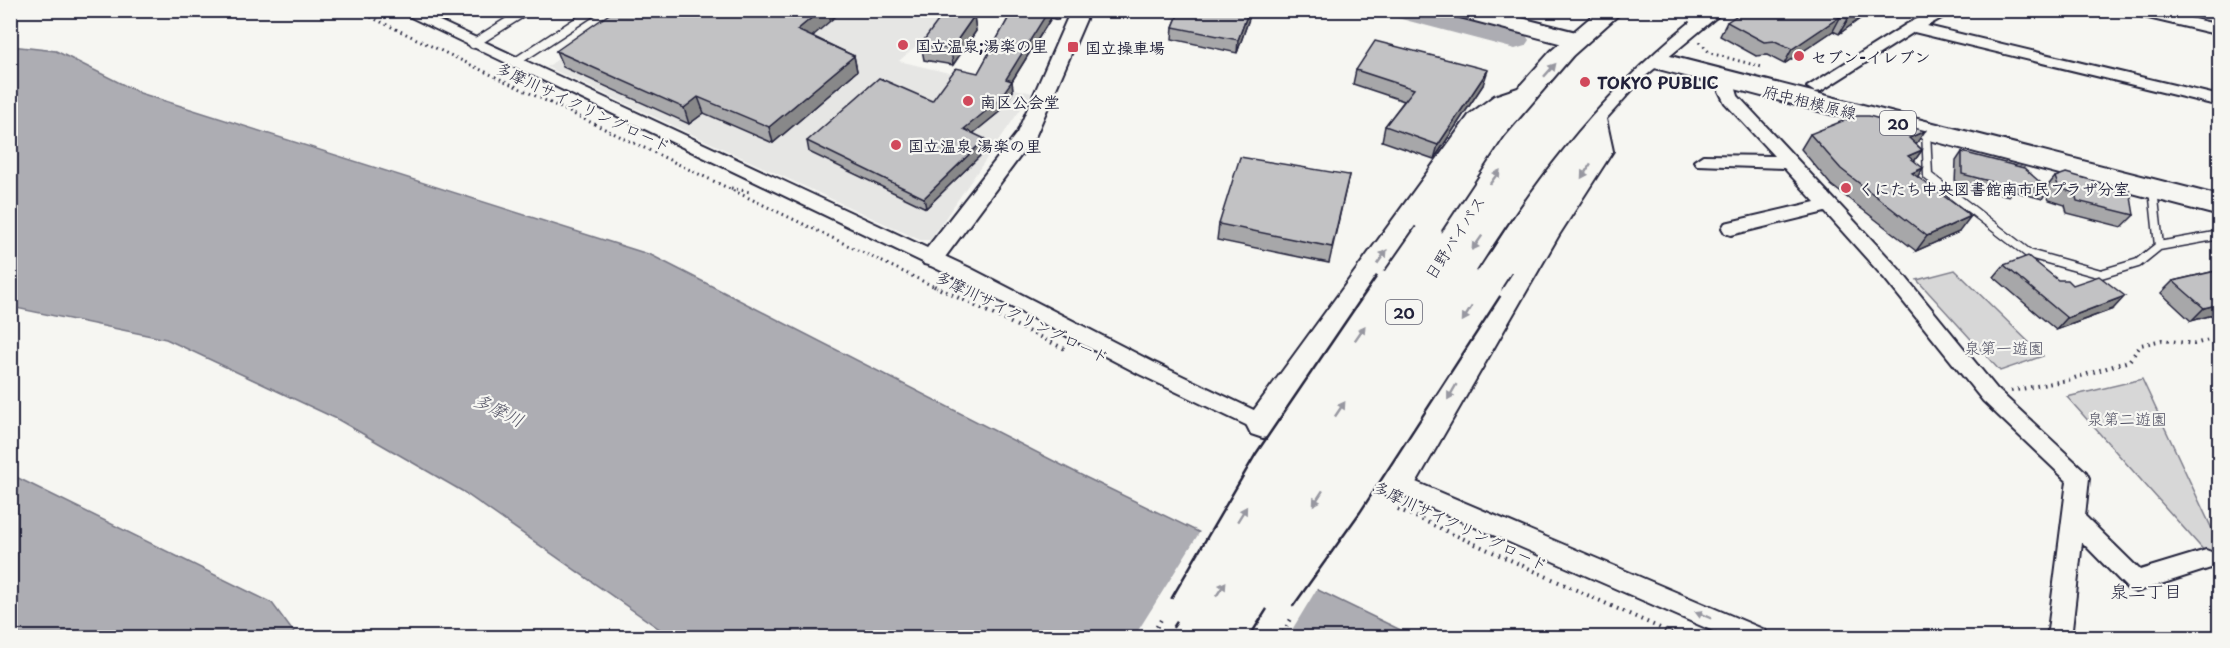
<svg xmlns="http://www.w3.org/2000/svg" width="2230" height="648" font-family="'Playpen Sans','Klee One',sans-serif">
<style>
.built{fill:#e6e6e4}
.green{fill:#d7d7d7;stroke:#7c7c89;stroke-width:1.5}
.water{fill:#adadb3;stroke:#757583;stroke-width:1.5}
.pier{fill:#f6f6f2}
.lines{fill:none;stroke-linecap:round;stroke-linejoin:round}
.river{fill:#adadb3;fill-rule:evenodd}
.service-casing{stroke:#22223b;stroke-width:11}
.minor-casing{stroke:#22223b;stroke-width:4}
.tertiary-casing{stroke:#22223b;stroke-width:4}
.primary-casing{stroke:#22223b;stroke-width:4}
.trunk-casing{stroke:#22223b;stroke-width:4}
.path-far1{stroke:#22223b;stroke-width:3;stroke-dasharray:1.5 4;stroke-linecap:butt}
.path{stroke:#22223b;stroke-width:4;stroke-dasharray:1.5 5;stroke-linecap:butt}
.service{stroke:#f6f6f2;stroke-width:8}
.minor{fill:#f6f6f2;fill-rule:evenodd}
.tertiary{fill:#f6f6f2;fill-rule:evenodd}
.primary{fill:#f6f6f2;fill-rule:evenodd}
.trunk{fill:#f6f6f2;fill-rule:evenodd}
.trunk-bridge-far1-casing{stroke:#22223b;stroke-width:32;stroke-linecap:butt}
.trunk-bridge-casing{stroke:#22223b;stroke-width:39;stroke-linecap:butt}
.path-bridge{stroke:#22223b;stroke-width:4;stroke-dasharray:1.5 5;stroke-linecap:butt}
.trunk-bridge-far1{stroke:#f6f6f2;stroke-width:28}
.trunk-bridge{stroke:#f6f6f2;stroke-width:34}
.wall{fill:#a7a7a9;stroke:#22223b;stroke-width:1.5}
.shaded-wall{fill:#888889;stroke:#22223b;stroke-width:1.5}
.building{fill:#c2c2c4;stroke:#22223b;stroke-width:1.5}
.oneway{fill:#9797a0}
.poi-dot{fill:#d1495b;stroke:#f6f6f2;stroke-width:2}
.labels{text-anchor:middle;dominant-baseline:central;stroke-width:4.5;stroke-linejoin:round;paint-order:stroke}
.shield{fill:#f6f6f2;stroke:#626272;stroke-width:1.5}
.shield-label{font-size:15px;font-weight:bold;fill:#22223b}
.poi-label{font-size:16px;font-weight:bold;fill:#22223b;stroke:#f6f6f2;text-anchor:start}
.street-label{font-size:16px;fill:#22223b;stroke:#f6f6f2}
.park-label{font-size:16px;fill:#4f4f62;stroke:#f6f6f2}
.water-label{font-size:18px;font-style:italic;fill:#535365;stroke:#f6f6f2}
.neighbourhood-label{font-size:18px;fill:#22223b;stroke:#f6f6f2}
</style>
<rect width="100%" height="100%" fill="#f6f6f2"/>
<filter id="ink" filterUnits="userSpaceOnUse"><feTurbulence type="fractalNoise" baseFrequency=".0167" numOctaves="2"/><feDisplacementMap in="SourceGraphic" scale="12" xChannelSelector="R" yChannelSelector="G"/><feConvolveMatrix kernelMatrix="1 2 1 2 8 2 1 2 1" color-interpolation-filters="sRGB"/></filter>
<g filter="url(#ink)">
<path class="built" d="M625 11H976L966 27 944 21 899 61 1032 93 930 240H920L547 67Z"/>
<path class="green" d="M1955 270 2043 356 2000 371 1917 280Z
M2142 379 2219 544V556L2207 554 2067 397Z"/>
<path class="water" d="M11 46 56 51 140 93 651 255 1085 477 1415 637H671L462 491 337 419 166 339 11 307Z
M10 474 272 603 297 637H11Z"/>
<path class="pier" d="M1201 530 1318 587 1287 638 1134 637Z"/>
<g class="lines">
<path class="river" d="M1386 10H1435L1525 34 1529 40 1525 46 1515 49 1390 16Z"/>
<g class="service-casing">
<path id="service" d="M473 44 527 10
M514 63 595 10
M1926 130 1928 176 2029 254 2101 274 2138 263 2159 246 2153 189
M2159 246 2220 235"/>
</g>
<g class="minor-casing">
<path id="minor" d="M396 10H416L970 268 1153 362 1279 422 1282 428 1279 434 1272 437 1265 434 1139 374 956 278Z
M1935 10H1956L1927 26 2220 96V106L1914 32 1821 91 1815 92 1807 87 1907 24Z
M2125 10H2155L2220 25V35L2127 13Z
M1725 74 1733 79 1738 96 1899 269 1997 389 2086 472 2089 478 2085 516 2140 570 2206 550 2214 553 2217 560 2214 567 2136 592 2128 589 2082 542 2071 638H2047L2067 481 1983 401 1885 279 1825 212 1731 235 1725 233 1722 228 1725 223 1815 202 1784 168 1697 165 1694 161 1703 155 1774 156 1725 103 1718 89 1717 79Z
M1357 457 1765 630 1769 638H1729L1349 472 1346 466 1349 460Z"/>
</g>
<g class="tertiary-casing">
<path id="tertiary" d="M1071 10H1090L1036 135 940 264 932 266 924 264 921 258 924 252 1017 133Z"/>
</g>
<g class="primary-casing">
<path id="primary" d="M1449 10H1490L2220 196V216L1452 15Z"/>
</g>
<g class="trunk-casing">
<path id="trunk" d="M1599 10H1627L1569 63 1544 90 1500 150 1438 243 1428 246 1418 243 1413 235 1417 229 1275 434 1263 438 1251 434 1246 424 1251 414 1470 114 1494 96 1518 88 1551 51Z
M1697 10H1725L1642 79 1606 119 1613 151 1559 235 1409 495 1397 499 1385 495 1380 484 1385 473 1506 274 1499 276 1488 273 1484 265 1488 257 1582 112 1624 67Z"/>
</g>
<path class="path-far1" d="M356 10 937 288
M1423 10 1442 16
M1700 42 1710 53 1762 67
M731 188 750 192"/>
<path class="path" d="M934 286 1067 350
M2011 391 2068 380 2129 361 2141 345 2162 340 2194 344 2220 337
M1398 509 1682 638"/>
<use href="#service" class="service"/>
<use href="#minor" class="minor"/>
<use href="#tertiary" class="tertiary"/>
<use href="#primary" class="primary"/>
<use href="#trunk" class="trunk"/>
<g class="trunk-bridge-far1-casing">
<path id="trunk-bridge-far1" d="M1391 288 1428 235
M1422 288 1517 145 1584 67 1648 10
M1449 288C1516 179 1580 92 1680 10
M1484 288 1499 265"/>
</g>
<g class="trunk-bridge-casing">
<path id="trunk-bridge" d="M1278 596 1345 502 1485 286
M1187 608 1271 464 1392 286
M1188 638 1423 286
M1227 638 1450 286"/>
</g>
<path class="path-bridge" d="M1150 638 1162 618
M1280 638 1291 619"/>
<use href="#trunk-bridge-far1" class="trunk-bridge-far1"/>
<use href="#trunk-bridge" class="trunk-bridge"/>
</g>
<path class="wall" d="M1013 10H1063L1058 20 1051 18 1012 81 1013 91 998 113 973 133 986 150 926 208 809 152 807 141 932 101 978 73Z
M1180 10H1252L1237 53 1172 39 1173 27Z
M1872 10 1839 34 1833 31 1784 64 1767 55 1756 56 1720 36 1727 22Z
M974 16 976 31 953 65 924 60 921 44Z
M812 36 854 56 857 71 773 143 704 113 689 124 563 67 556 51Z
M1356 70 1483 85 1434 159 1382 141 1385 126 1404 101 1353 84Z
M1810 134 1916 144 1922 150 1914 161 1918 177 1959 232 1916 251 1831 185 1801 149Z
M1962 152 2046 188 2055 177 2134 215 2122 227 2067 213 2065 205 2049 200 2046 193 2042 199 2013 191 2009 196 1955 183 1956 161Z
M1349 175 1329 263 1217 240 1219 224Z
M2004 265 2073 285 2113 309 2056 330 1994 277Z
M2220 270V313L2191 321 2161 293 2173 281Z"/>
<path class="shaded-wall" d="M821 10H843L801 46 797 30Z
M1049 10H1051V18L1012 81 1013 91 998 113 965 140 964 129Z
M1058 10H1063L1058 20Z
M1249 10H1252L1237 53 1238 40Z
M1860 10H1872L1839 34 1848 19Z
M974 16 976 31 953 65 951 49Z
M1841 16 1833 31 1784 64 1792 49Z
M854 56 857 71 773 143 769 127Z
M1488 70 1483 85 1434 159 1438 145Z
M698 97 704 113 689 124 684 108Z
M1925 131 1914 147 1909 138Z
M985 139 986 150 926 208 924 198Z
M1922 150 1911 166 1908 156Z
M1923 168 1913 184 1912 173Z
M1971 216 1959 232 1916 251 1927 236Z
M2125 296 2113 309 2056 330 2067 318Z
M2220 304V313L2191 321 2204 308Z"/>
<path class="building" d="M615 10H821L797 30 854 56 769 127 698 97 684 108 556 51Z
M946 10 974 16 951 49 921 44Z
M1013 10H1049L1006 79 1012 81 997 102 964 129 985 139 924 198 807 141 879 78 932 101 956 68 978 73Z
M1180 10H1249L1238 40 1173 27Z
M1745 10H1860L1848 19 1841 16 1792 49 1775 41 1764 42 1727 22Z
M1375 41 1488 70 1438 145 1385 126 1414 89 1356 70Z
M1855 116H1869L1925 131 1909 138 1922 150 1908 156 1923 168 1912 173 1971 216 1927 236 1841 169 1810 134Z
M1962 152 2024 168 2049 190 2018 183 2016 188 1962 174Z
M1240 157 1349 175 1332 247 1219 224Z
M2066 173 2130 191 2134 215 2077 201 2075 193 2059 188 2055 177Z
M2028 256 2058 280H2068L2073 285 2099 276 2125 296 2067 318 2004 265Z
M2220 270V304L2204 308 2173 281Z"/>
<defs><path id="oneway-solid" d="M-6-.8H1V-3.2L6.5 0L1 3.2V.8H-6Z" transform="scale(1.5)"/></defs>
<g class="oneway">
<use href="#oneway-solid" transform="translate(1550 70) rotate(-48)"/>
<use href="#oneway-solid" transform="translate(1586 171) rotate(123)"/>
<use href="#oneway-solid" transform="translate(1495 177) rotate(-54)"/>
<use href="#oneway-solid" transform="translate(1477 243) rotate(125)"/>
<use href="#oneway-solid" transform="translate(1382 257) rotate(-55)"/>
<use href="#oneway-solid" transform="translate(1467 314) rotate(123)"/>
<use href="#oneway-solid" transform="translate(1360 333) rotate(-55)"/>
<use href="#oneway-solid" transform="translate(1452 392) rotate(120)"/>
<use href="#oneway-solid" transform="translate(1340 409) rotate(-56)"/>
<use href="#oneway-solid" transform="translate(1318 498) rotate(123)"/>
<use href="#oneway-solid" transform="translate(1242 514) rotate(-58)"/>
<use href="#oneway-solid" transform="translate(1221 589) rotate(-56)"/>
<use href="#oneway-solid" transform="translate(1703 615) rotate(-157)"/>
</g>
</g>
<g class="poi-dot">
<circle cx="903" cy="45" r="6"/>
<rect x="1067" y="41" width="12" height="12" rx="3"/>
<circle cx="1799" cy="56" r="6"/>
<circle cx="1585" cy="82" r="6"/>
<circle cx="968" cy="101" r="6"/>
<circle cx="896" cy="145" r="6"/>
<circle cx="1846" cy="188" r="6"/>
</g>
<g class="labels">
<g class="shield">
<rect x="1880" y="111" width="36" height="24" rx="4.5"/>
<rect x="1386" y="300" width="36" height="24" rx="4.5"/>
</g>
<g class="shield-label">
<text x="1898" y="123">20</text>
<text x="1404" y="312">20</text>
</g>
<g class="poi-label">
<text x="915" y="45">国立温泉;湯楽の里</text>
<text x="1085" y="47">国立操車場</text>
<text x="1811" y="56">セブン-イレブン</text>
<text x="1597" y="82">TOKYO PUBLIC</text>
<text x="980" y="101">南区公会堂</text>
<text x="908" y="145">国立温泉 湯楽の里</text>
<text x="1858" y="188">くにたち中央図書館南市民プラザ分室</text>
</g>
<g class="street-label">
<text transform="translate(1810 101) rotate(14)">府中相模原線</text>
<text transform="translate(584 106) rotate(25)">多摩川サイクリングロード</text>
<text transform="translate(1454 237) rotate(-57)">日野バイパス</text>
<text transform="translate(1023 316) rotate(26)">多摩川サイクリングロード</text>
<text transform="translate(1461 525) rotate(25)">多摩川サイクリングロード</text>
</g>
<g class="park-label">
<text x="2004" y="347">泉第一遊園</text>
<text x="2127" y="418">泉第二遊園</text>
</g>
<g class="water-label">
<text transform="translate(499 409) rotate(26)">多摩川</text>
</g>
<g class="neighbourhood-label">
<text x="2146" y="590">泉二丁目</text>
</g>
</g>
<rect width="2230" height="648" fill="none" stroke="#f6f6f2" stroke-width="36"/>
<rect x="18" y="18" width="2194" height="612" fill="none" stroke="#22223b" stroke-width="2" filter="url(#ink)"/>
</svg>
